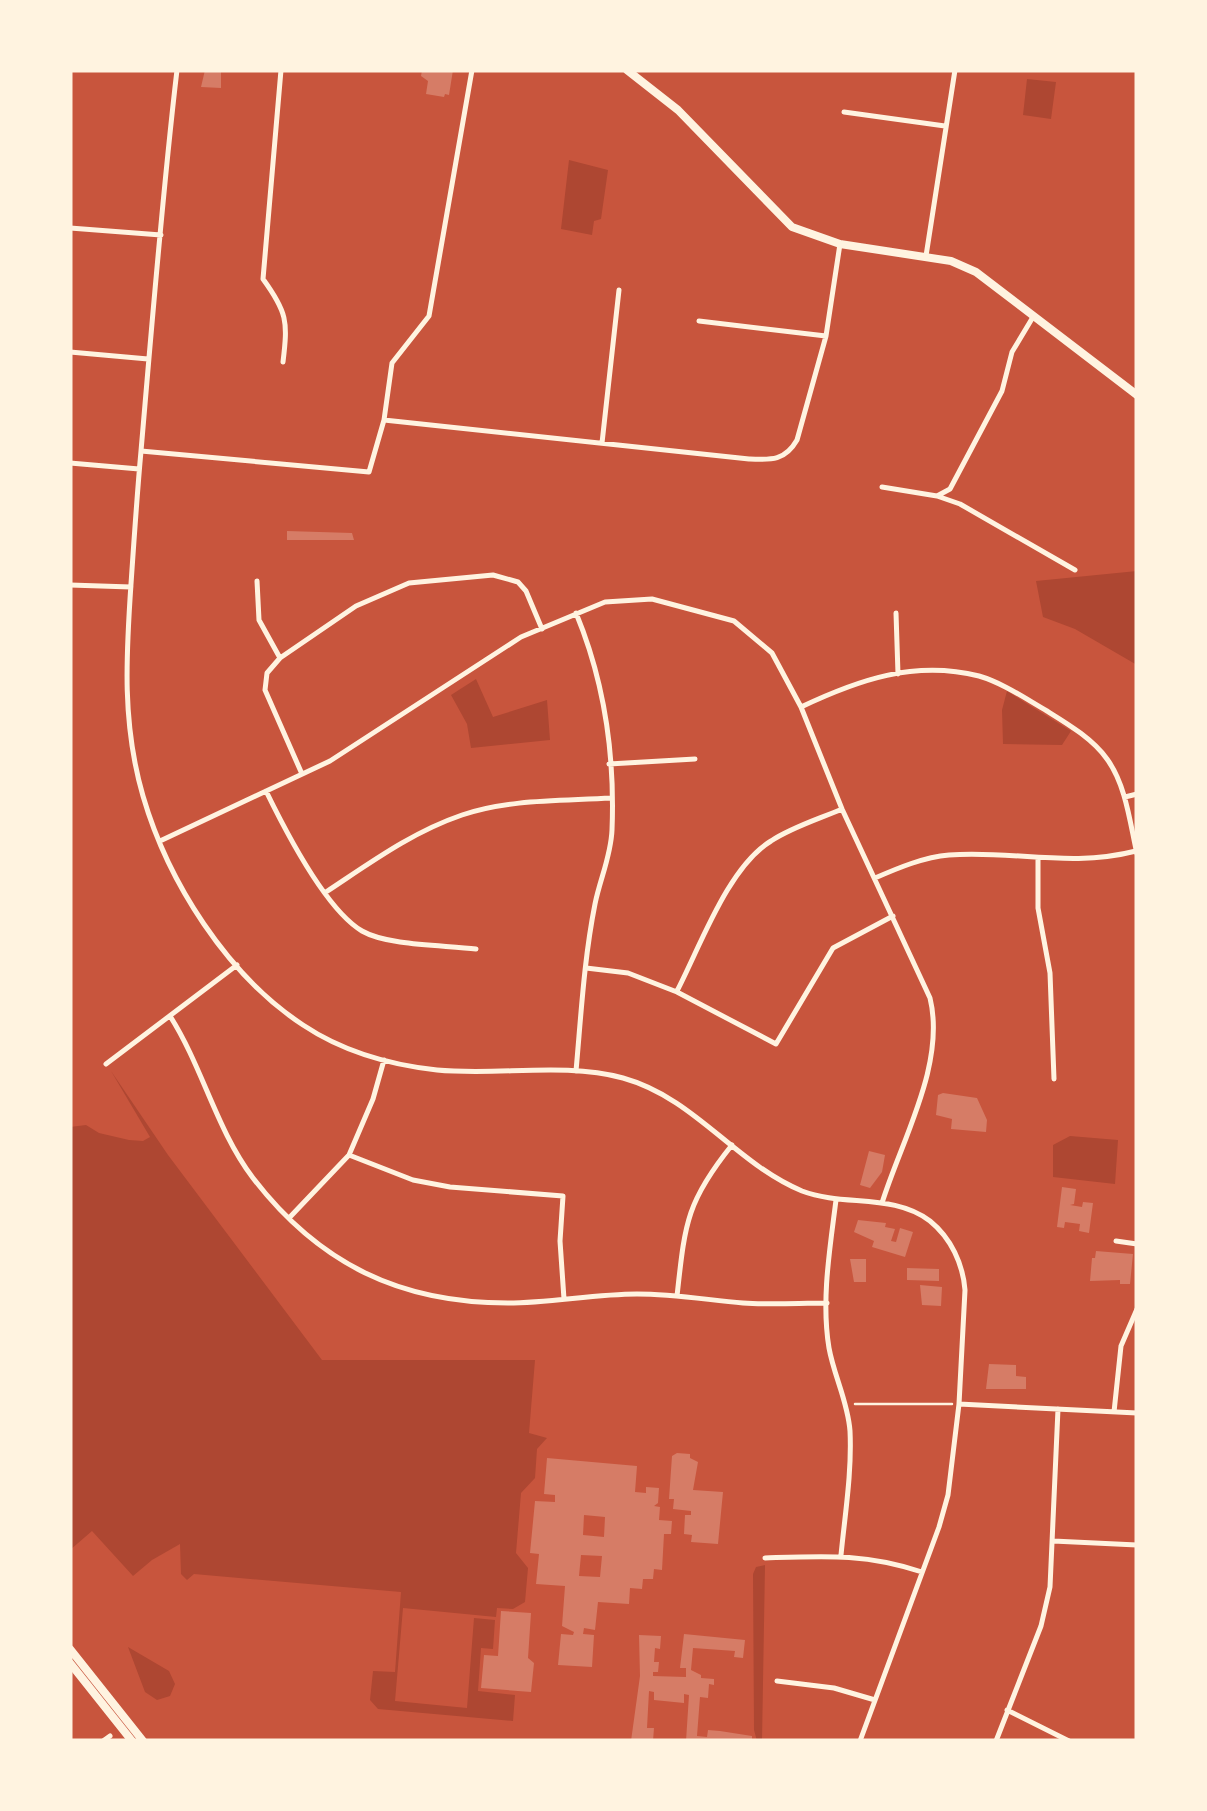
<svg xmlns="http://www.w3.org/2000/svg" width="1207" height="1811" font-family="'IBM Plex Sans',sans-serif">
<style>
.green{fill:#ae4732}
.building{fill:#d67c66;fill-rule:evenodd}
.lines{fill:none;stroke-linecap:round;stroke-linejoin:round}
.path{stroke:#fff3e0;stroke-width:2.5}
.minor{stroke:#fff3e0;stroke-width:5}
.secondary{stroke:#fff3e0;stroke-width:8}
.primary{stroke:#fff3e0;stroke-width:8}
</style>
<rect width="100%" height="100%" fill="#c8553d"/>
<path class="green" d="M1027 79 1056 82 1051 119 1023 115Z
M569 160 608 170 601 219 594 221 592 235 561 229Z
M1137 571V665L1075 629 1043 617 1036 581Z
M476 679 493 717 547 700 550 740 471 748 467 724 451 695Z
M1007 691 1071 731 1062 745 1003 744 1002 710Z
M111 1071 168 1155 322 1360H535L529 1433 547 1438 537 1449 535 1478 521 1493 516 1553 528 1568 525 1602 513 1609 497 1608 496 1617 403 1608 395 1701 467 1708 474 1618 495 1620 493 1649 481 1648 478 1691 515 1695 513 1721 378 1709 370 1700 373 1671 395 1672 401 1592 194 1574 187 1580 181 1574 180 1544 152 1560 133 1576 92 1531 70 1550V1127L86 1125 99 1133 129 1140 143 1141 150 1137Z
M1070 1136 1118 1140 1115 1184 1053 1177V1145Z
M765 1565 762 1741H757L754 1730 753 1574 756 1567Z
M128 1647 169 1671 175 1684 170 1696 157 1700 145 1692Z"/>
<path class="building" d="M205 70H221V88L201 87Z
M422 70H453L449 95 445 94 444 97 426 94 428 81 421 76Z
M287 531 352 533 354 540H287Z
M943 1093 977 1098 987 1120 986 1132 951 1129 952 1119 936 1115 938 1095Z
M869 1151 885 1155 882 1172 870 1188 860 1185Z
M1062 1187 1076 1189 1074 1204 1070 1205 1082 1207 1083 1202 1093 1203 1089 1233 1079 1231 1080 1224 1065 1222 1064 1228 1057 1227Z
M858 1220 886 1223 885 1227 895 1229 891 1241 896 1242 900 1228 913 1232 905 1257 872 1247 874 1241 854 1232Z
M1096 1251 1133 1254 1130 1284H1120V1280L1090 1281 1092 1258H1095Z
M850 1259H866V1282H854Z
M907 1268 939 1269V1281L907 1280Z
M920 1285 942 1287 941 1306 922 1305Z
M989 1364 1016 1365V1376L1026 1377V1389H986Z
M677 1453 690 1454V1458L698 1462 693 1490 723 1492 718 1544 691 1542 692 1535 684 1534 685 1515H691V1511L673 1509 674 1499H669L672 1456Z
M547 1458 637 1466 635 1492 646 1493V1487L659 1488 658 1503 654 1506 660 1507 659 1520 672 1521 671 1534H664L662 1570 654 1569 653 1579H643L642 1589 630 1588 629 1604 598 1602 595 1630 584 1628 583 1634 594 1635 592 1667 558 1665 561 1634 573 1635 574 1632 562 1626 565 1586 536 1584 539 1554 530 1553 535 1501 555 1502V1495L544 1494ZM584 1515 605 1517 604 1537 583 1535ZM581 1555 602 1556 600 1577 579 1576Z
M501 1611 531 1613 528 1658 534 1663 531 1692 481 1688 484 1655 498 1656Z
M684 1634 745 1640 743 1658 734 1657 735 1651 693 1648 691 1670 701 1675V1678L714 1679V1685L709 1684 708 1698 700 1697 697 1736 707 1737 708 1730 720 1731 752 1736V1741H686L689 1695 684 1694V1703L654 1700V1692L649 1691 647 1728H654L653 1741H631L640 1676 639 1635 661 1636 660 1649 655 1648 654 1662H659L658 1672H653V1676L686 1677V1668H680Z"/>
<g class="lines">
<path class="path" d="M855 1404H952"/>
<path class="minor" d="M177 70C162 197 152 324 141 451 137 495 134 540 131 584 126 657 122 724 143 796 168 882 227 975 303 1025 342 1051 391 1065 437 1070 498 1076 563 1062 623 1078 695 1098 735 1163 802 1191 844 1207 893 1193 930 1221 951 1238 963 1264 965 1290L959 1404 948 1495 939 1527 860 1741
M281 70 263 279C287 312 288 321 283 362
M844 112 945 126
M70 228 161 235
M926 256 955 70
M699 321 826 336
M70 352 148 359
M384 420 749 459C771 460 785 461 797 440L826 336 840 244
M602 443 619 290
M141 451 369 472 384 420 392 363 429 316 472 70
M70 463 139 469
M882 487 937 496 950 489 1002 391 1012 352 1033 317
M937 496 960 504 1075 570
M257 581 259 620 280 658
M70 585 131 587
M896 613 898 674
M801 707C858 680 914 660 979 676 1003 683 1026 699 1047 711 1068 724 1093 739 1107 759 1126 785 1130 823 1137 854
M609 764 695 759
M302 774 265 690 267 673 280 658 356 606 409 583 493 575 518 582 526 591 542 629
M266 791C285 830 325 909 362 931 388 946 445 945 476 949
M1125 797 1137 794
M160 841 330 761 521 637 605 602 652 599 734 621 772 653 801 707 842 809 930 998C946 1064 902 1139 882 1203
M1038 858V908L1050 973 1054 1079
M875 878C898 868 924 857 949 855 1014 850 1070 868 1136 851
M326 892C370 863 412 832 462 815 509 799 562 801 611 798
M586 968 628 973 677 992 776 1044 833 948 893 916
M677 991C700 947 728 867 771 841 792 827 819 819 842 809
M170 1016C203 1068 216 1129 253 1178 319 1264 400 1303 508 1303 551 1303 594 1294 637 1294 673 1294 708 1300 743 1303 771 1305 799 1303 827 1303
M106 1064 237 965
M576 1071C581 1016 584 959 595 904 600 879 611 856 612 830 615 755 605 683 576 613
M349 1155 413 1180 450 1187 563 1196 560 1241 564 1299
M836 1200C830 1248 821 1300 829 1348 834 1376 848 1402 850 1431 852 1472 845 1514 841 1555
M290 1217 349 1155 373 1099 384 1060
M1116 1241 1137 1244
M677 1296C685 1224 686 1202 732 1145
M959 1404 1137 1413
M1114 1412 1121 1346 1137 1309
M1053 1541 1137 1545
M765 1558C823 1556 866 1553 922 1572
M777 1681 834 1688 875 1700
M1007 1710 1069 1741
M103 1741 110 1736
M996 1741 1041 1626 1050 1587 1058 1409"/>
<path class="secondary" d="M627 70 678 110 792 227 840 244 951 261 976 272 1137 395"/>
<path class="primary" d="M70 1649 143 1741
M70 1663 132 1741"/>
</g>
<rect width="1207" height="1811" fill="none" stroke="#fff3e0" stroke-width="145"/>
</svg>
